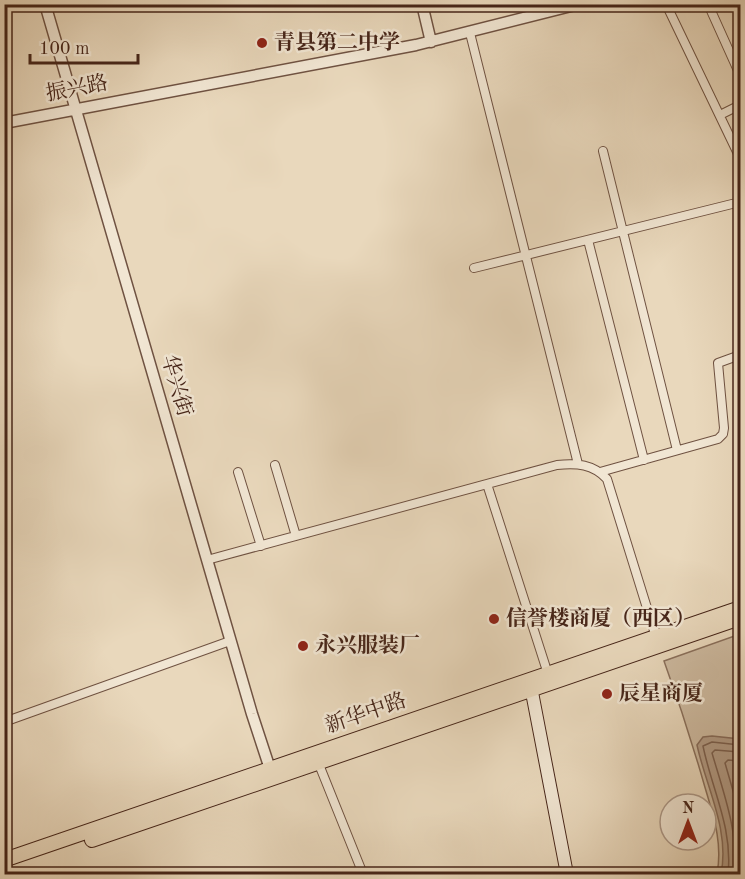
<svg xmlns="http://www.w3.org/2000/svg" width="745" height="879" font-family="'Old Standard TT','Noto Serif SC',serif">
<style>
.green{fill:#cdbaa0;stroke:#8a705c;stroke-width:1.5}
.water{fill:#b29b85;stroke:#876c5a;stroke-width:1.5}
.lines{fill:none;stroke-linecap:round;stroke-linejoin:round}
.shore{stroke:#7c604f;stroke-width:1.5}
.minor-casing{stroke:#6f5242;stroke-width:10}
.tertiary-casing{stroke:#6f5242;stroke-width:13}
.secondary-casing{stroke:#462519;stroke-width:14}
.primary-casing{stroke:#462519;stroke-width:16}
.minor{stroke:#f1e6d3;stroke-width:8}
.tertiary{stroke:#f1e6d3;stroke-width:10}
.secondary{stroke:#f1e6d3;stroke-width:12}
.primary{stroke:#e9d8bc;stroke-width:14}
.poi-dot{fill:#8f2418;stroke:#f1e6d3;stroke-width:2}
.labels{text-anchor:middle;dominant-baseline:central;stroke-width:5;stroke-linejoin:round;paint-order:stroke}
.poi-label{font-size:21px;font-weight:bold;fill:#462519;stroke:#f1e6d3;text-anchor:start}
.street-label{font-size:21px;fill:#462519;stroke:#f1e6d3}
</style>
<rect width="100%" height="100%" fill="#e9d8bc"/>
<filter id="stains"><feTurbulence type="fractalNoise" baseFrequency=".00333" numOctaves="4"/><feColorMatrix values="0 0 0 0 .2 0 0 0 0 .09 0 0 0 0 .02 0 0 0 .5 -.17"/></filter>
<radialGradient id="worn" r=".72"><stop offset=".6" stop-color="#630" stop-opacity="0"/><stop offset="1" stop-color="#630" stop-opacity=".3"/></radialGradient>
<path class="green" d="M740 634V874H717C723 842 713 815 704 784 692 742 679 702 664 661Z"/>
<path class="water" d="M712 736 740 739V874H721C730 830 706 787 697 745L703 737Z"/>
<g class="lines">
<path class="shore" d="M740 761 728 760 725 763 740 815
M728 874C733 828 712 790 703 746L712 742 740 745
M735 874C738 831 724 794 712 753L715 750 740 752"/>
<g class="minor-casing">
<path id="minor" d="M666 4 740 158
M708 4 740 75
M740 4V7
M470 33 578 464
M720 115 740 105
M603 151 677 450
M588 240 644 460
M474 268 740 202
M275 465 296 536
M238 472 261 546
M600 472 718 439 723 434 724 428 718 363 740 355
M487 484 548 674
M207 560 557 465C577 463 593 464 607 479L656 637
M4 722 230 641
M318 762 363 874"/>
</g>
<g class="tertiary-casing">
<path id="tertiary" d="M45 4 252 714 272 775
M422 4 431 42
M4 123 416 45 579 4"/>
</g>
<g class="secondary-casing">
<path id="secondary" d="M530 682 567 874"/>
</g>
<g class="primary-casing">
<path id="primary" d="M92 840 740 618
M4 860 740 608"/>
</g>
<use href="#minor" class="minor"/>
<use href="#tertiary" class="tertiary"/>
<use href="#secondary" class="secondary"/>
<use href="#primary" class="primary"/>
</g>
<g class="poi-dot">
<circle cx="262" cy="43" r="6"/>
<circle cx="494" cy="619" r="6"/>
<circle cx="303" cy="646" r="6"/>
<circle cx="607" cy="694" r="6"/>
</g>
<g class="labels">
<g class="poi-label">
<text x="274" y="43">青县第二中学</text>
<text x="506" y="619">信誉楼商厦（西区）</text>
<text x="315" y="646">永兴服装厂</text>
<text x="619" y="694">辰星商厦</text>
</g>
<g class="street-label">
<text transform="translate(77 89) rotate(-11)">振兴路</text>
<text transform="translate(176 386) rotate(74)">华兴街</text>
<text transform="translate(366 714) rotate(-19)">新华中路</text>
</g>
</g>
<rect width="745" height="879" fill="none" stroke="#e9d8bc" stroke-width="24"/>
<rect x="6" y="6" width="733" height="867" fill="none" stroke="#462519" stroke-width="3"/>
<rect x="12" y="12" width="721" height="855" fill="none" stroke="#462519" stroke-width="1.5"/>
<g transform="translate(688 822)"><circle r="28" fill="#f1e6d3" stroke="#ad9989" stroke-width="1.5"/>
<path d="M0-4.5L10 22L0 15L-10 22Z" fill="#8f2418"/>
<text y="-9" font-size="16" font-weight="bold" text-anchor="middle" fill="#462519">N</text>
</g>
<path d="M30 54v9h108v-9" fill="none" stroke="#462519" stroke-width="3"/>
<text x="39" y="54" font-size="18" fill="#462519" stroke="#f1e6d3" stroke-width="4.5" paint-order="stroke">100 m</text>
<rect width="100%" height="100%" filter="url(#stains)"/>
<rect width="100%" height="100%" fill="url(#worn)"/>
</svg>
